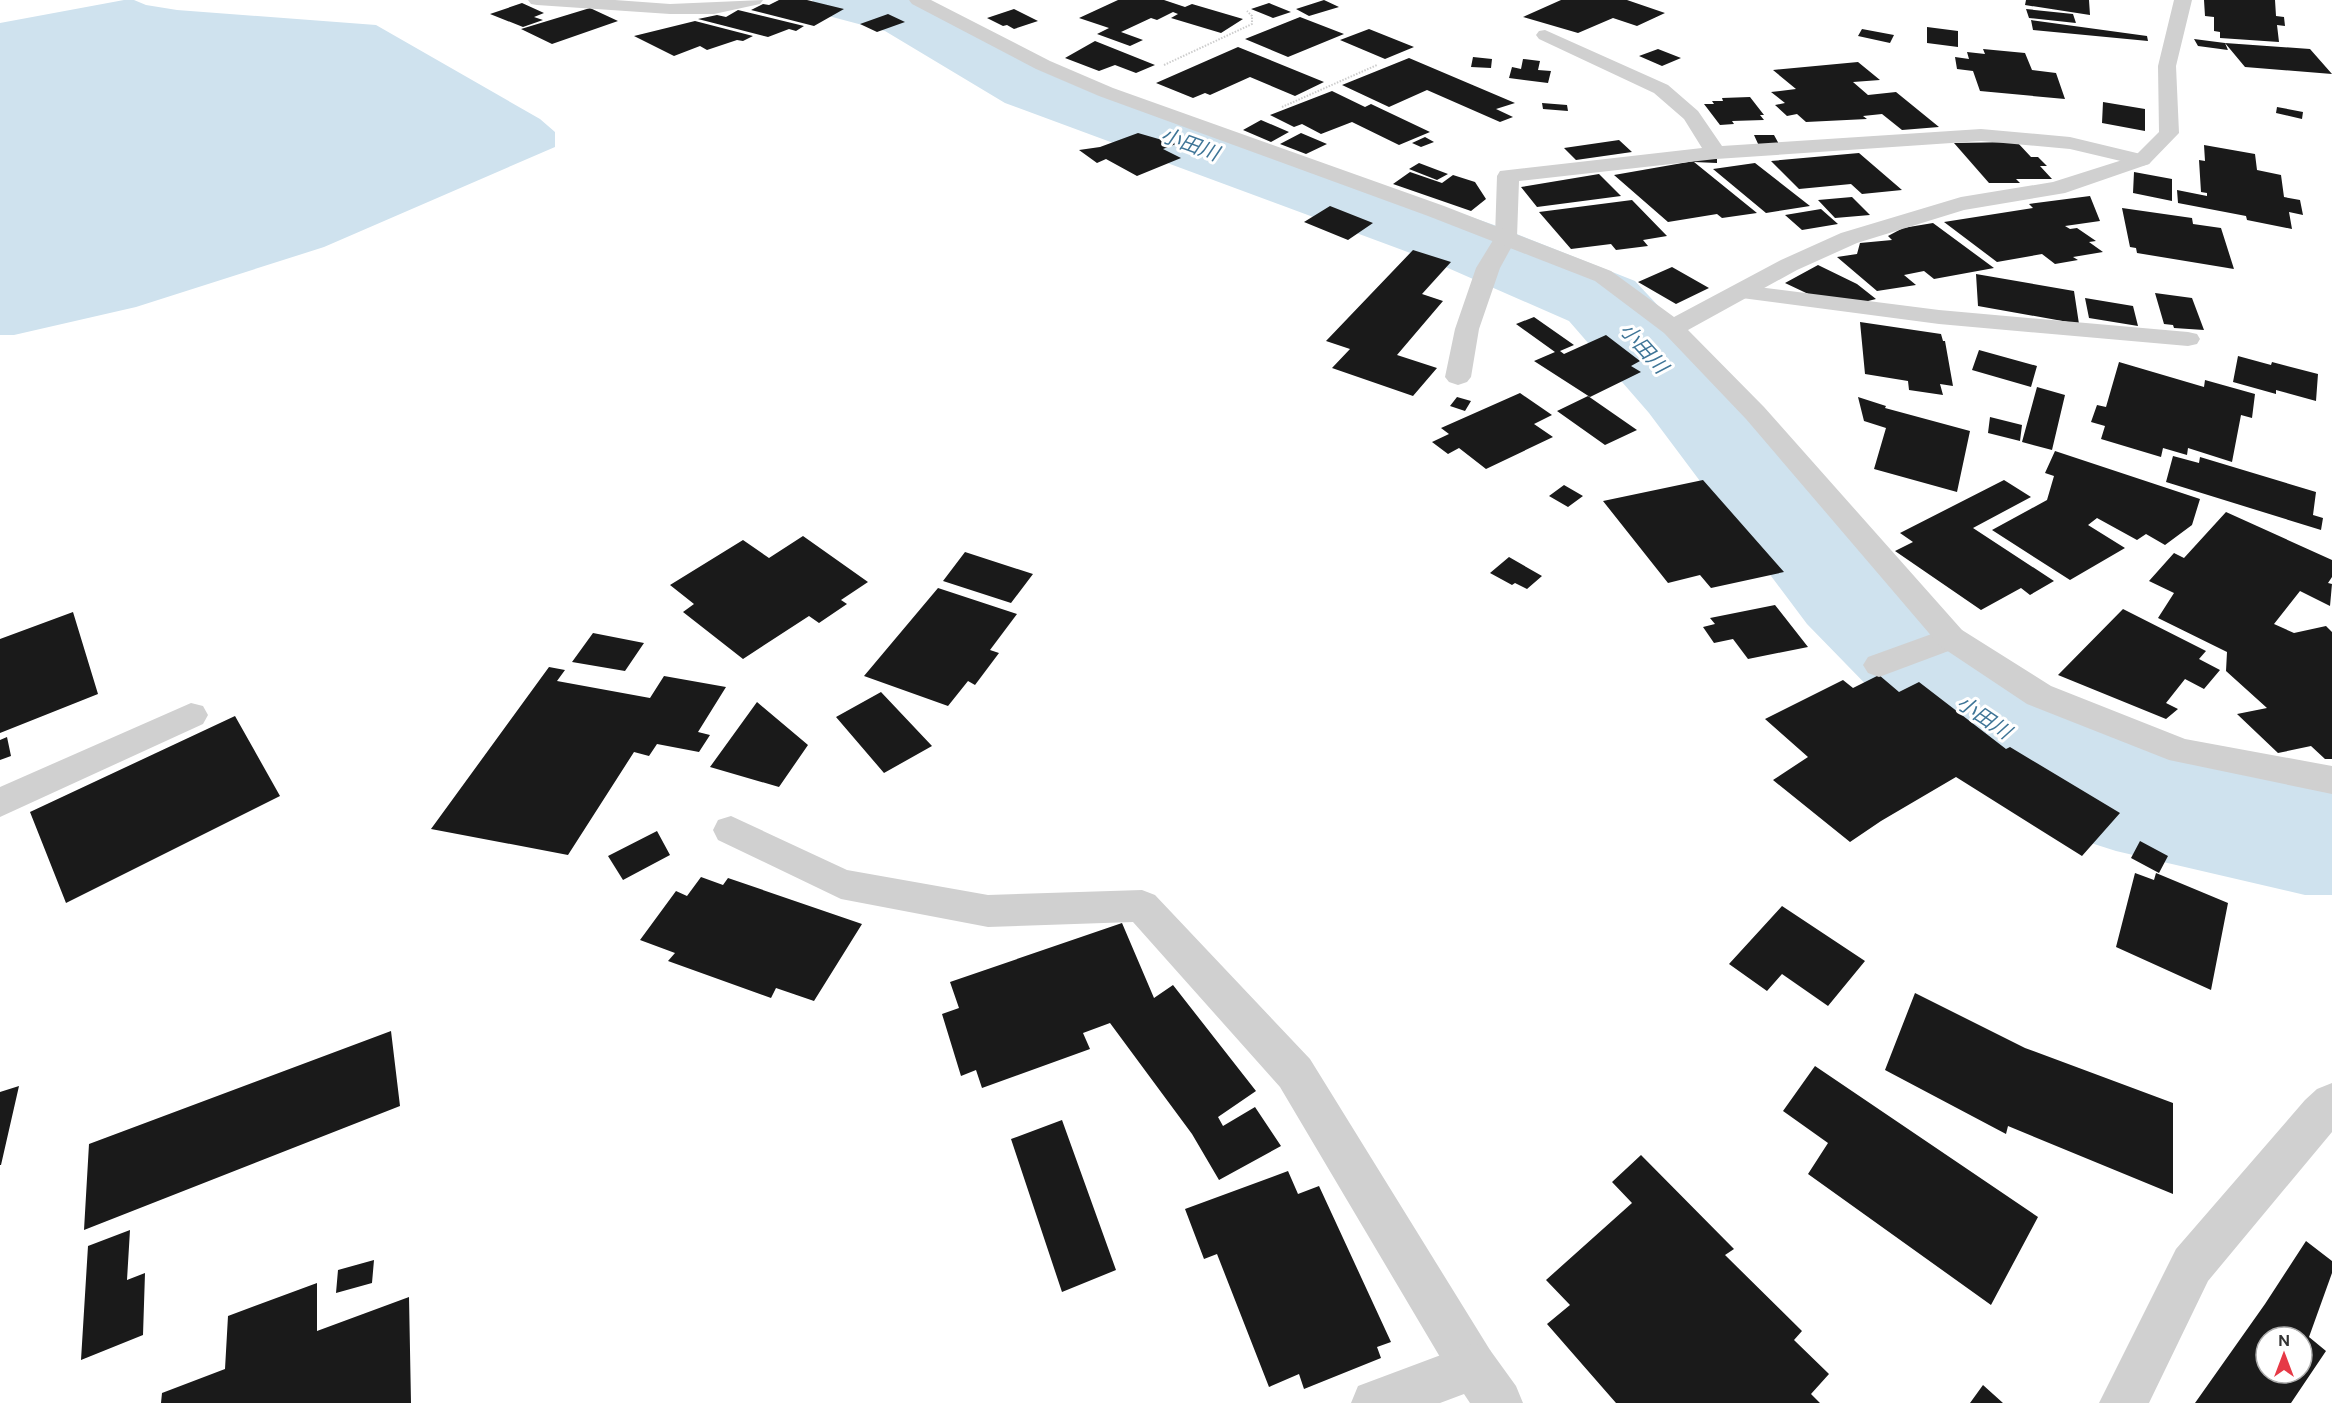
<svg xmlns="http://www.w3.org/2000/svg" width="2332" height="1403" font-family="'DM Sans','Noto Sans JP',sans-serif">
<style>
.water{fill:#cfe2ee}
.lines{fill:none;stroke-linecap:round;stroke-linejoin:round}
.river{fill:#cfe2ee;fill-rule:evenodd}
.building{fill:#1a1a1a;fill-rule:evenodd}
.path{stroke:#cdcdcd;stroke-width:2;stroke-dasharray:1.5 1.5;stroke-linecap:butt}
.lane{fill:#d0d0d0;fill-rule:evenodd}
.street{fill:#d0d0d0;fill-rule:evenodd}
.labels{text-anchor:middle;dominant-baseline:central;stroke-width:6;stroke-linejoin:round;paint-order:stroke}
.water-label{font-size:20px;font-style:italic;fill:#3f7597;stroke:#fff}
</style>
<rect width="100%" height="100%" fill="#fff"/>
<path class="water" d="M124 0H134L146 5 177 10 376 25 540 119 555 132V147L324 247 136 307 14 335H0V23Z"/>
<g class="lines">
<path class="river" d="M812 0H923L933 3 1057 71 1494 225 1635 281 1719 371 1889 566 2011 675 2147 751 2305 783H2332V895H2305L2116 851 2069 836 1921 741 1807 624 1649 413 1569 321 1432 261 1005 103 885 31 821 14Z"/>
</g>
<path class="building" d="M779 0H807L844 9 814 26 751 10 763 4 769 5Z
M1118 0H1164L1185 7 1192 4 1243 19 1221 33 1171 18 1178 14 1173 12 1157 20 1151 18 1121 32 1143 40 1130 46 1097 34 1109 28 1079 18Z
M1324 0 1339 7 1309 16 1296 9Z
M1561 0H1627L1665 13 1637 26 1613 18 1578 33 1523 17Z
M2026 0H2089L2090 15 2025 5Z
M2204 0H2275L2276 16 2284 17 2285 26 2277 25 2279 42 2220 38V32L2214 31V17L2205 16Z
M522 3 544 13 534 17 543 20 523 27 490 14Z
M1269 3 1291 12 1273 18 1251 9Z
M590 8 618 21 552 44 521 29Z
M1014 9 1038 21 1014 29 1007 25 1003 26 987 18Z
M2026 9 2073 14 2076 23 2029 18Z
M738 10 804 26 796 31 789 29 768 37 698 19 717 15 726 17Z
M888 14 905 22 877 32 860 24Z
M1300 17 1344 34 1288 57 1245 39Z
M2031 20 2147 36 2148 41 2033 30Z
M695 21 753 36 743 41 737 40 707 50 700 46 674 56 634 36Z
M1927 27 1958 31V47L1927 43Z
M1369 29 1414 47 1385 59 1340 40Z
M1862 29 1894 35 1890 43 1858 36Z
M2194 39 2225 43 2228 50 2198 46Z
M1095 41 1155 65 1136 73 1115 65 1099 71 1065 58Z
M2225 43 2310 49 2332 74 2245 67Z
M1238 47 1324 82 1295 96 1250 77 1210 95 1205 93 1193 98 1156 83Z
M1658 49 1681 58 1662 66 1639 56Z
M1983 49 2025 53 2032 70 2056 73 2065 99 1980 91 1973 71 1957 69 1955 57 1969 59 1967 52 1985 54Z
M1473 57 1492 59 1491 68 1471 67Z
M1409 58 1515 103 1496 109 1513 117 1500 122 1427 90 1389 107 1342 85Z
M1523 59 1540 61 1538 70 1551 71 1548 83 1509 78 1512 67 1521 69Z
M1858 62 1880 80 1853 82 1868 95 1896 92 1939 127 1902 130 1882 114 1863 116 1867 119 1806 122 1797 114 1787 116 1775 105 1785 103 1771 92 1796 89 1773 70Z
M1332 91 1365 107 1371 104 1430 132 1399 145 1352 122 1321 134 1302 124 1294 127 1270 115Z
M1750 97 1764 115H1760L1764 120 1732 121 1734 124 1720 125 1704 104H1714L1712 101H1723L1722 98Z
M2103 102 2145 109V131L2102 123Z
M1542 103 1567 105 1568 111 1543 109Z
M2277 107 2303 112 2302 119 2276 113Z
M1261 120 1289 132 1271 142 1243 130Z
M1138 133 1176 144 1163 149 1181 158 1137 176 1106 159 1097 163 1079 150 1100 147Z
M1301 133 1327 144 1306 154 1280 144Z
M1754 135H1774L1780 146H1759Z
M1425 137 1434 142 1421 147 1412 143Z
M1619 140 1632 152 1576 160 1564 148Z
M2017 142 2031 157H2038L2047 166H2040L2052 179H2016L2020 183H1989L1954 143Z
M2204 145 2255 154 2257 170 2281 175 2284 197 2300 200 2303 215 2289 212 2292 229 2247 220 2246 216 2178 203 2177 190 2207 196V193L2201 192 2199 160 2205 161Z
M1859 153 1902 190 1862 194 1851 184 1799 189 1771 161Z
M1688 157 1717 159V163L1694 162 1757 213 1722 218 1717 214 1668 222 1614 175 1694 161H1689Z
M1419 163 1448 174 1437 180 1409 169Z
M1755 163 1810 206 1766 213 1713 169Z
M1410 172 1442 183 1453 175 1475 182 1486 199 1471 211 1393 184Z
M2134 172 2172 179V201L2133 193Z
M1599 174 1621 196 1537 207 1521 187Z
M2090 196 2100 221 2065 226 2070 229 2077 228 2096 241 2089 242 2103 252 2073 257 2078 260 2055 264 2042 254 1997 262 1944 222 2033 208 2029 204Z
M1852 197 1870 215 1835 218 1818 200Z
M1632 200 1667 236 1643 240 1648 246 1616 250 1611 244 1571 249 1539 212Z
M1330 206 1373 223 1348 240 1304 222Z
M2122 208 2192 218 2193 224 2221 228 2234 269 2137 253 2136 248 2130 247Z
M1821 209 1838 224 1802 230 1785 215Z
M1933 223 1994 268 1934 279 1924 271 1904 275 1916 285 1877 291 1837 257 1857 254 1860 243 1892 240 1888 236 1903 228Z
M1413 250 1451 262 1422 294 1443 301 1397 355 1437 368 1413 396 1332 368 1350 349 1326 341Z
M1818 265 1857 284 1876 299 1864 302 1821 300 1785 283Z
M1672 267 1709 288 1676 304 1638 282Z
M1976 274 2074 291 2079 324 1978 306Z
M2155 293 2192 298 2204 330 2174 328 2173 325 2164 324Z
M2085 298 2133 306 2138 326 2089 318Z
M1534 317 1574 345 1560 351 1564 354 1606 335 1640 361 1631 366 1641 372 1590 397 1534 361 1555 352 1516 324Z
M1860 322 1941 334 1943 341H1945L1953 386 1940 384 1943 395 1909 390 1908 381 1865 374Z
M1979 350 2037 366 2031 387 1972 370Z
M2238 356 2271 365 2272 362 2318 374 2316 401 2276 390V394L2233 382Z
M2119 362 2204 387 2205 380 2255 394 2252 418 2241 415 2232 462 2188 448 2187 455 2163 448 2161 457 2101 439 2105 426 2091 422 2097 405 2106 407Z
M2037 387 2065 395 2052 450 2022 442Z
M1520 393 1552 415 1534 424 1553 437 1486 469 1459 448 1448 454 1432 442 1449 434 1441 428Z
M1588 396 1637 430 1605 445 1557 411Z
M1457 397 1471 401 1465 411 1450 406Z
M1858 397 1886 406 1885 408 1970 431 1957 492 1874 469 1886 428 1864 421Z
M1990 417 2022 425 2020 441 1988 433Z
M2055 451 2200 499 2192 525 2165 545 2146 534 2137 540 2097 518 2088 525 2125 548 2070 580 1992 530 2047 500 2054 476 2045 473Z
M2173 456 2199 463 2200 457 2316 492 2313 515 2323 518 2321 530 2166 482Z
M1703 480 1784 572 1711 588 1700 575 1668 583 1603 501Z
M2004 480 2031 497 1973 528 2054 581 2030 595 2021 588 1981 610 1895 551 1913 542 1900 533Z
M1564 485 1583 496 1568 507 1549 496Z
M2226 512 2332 560V577L2328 583 2332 584 2330 606 2300 591 2274 624 2294 633 2326 626 2332 632V759H2325L2311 746 2278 753 2237 714 2267 708 2226 671 2227 652 2158 618 2174 593 2149 581 2174 553 2184 558Z
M803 536 868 582 841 600 847 604 819 623 809 616 743 659 683 612 694 604 670 585 743 540 769 558Z
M965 552 1033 574 1011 603 943 581Z
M1509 557 1542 576 1527 589 1515 583 1512 585 1490 573Z
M938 588 1017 614 990 650 999 653 975 685 968 681 948 706 864 676Z
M1775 605 1808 647 1748 659 1733 639 1714 643 1703 627 1715 624 1710 618Z
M2123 609 2206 651 2199 659 2220 670 2204 689 2185 679 2166 703 2178 709 2166 719 2058 675Z
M73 612 98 694 0 733V639Z
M593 633 644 643 625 671 572 662Z
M549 667 565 670 557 681 650 698 664 676 726 687 698 732 710 735 699 752 657 744 649 756 634 752 568 855 431 829Z
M1879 675 1899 692 1919 682 2006 749 2010 747 2120 813 2082 856 1956 777 1881 821 1850 842 1773 780 1808 757 1765 719 1843 680 1853 688Z
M881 692 932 746 884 773 836 717Z
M757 702 808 745 779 787 710 767Z
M235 716 280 796 66 903 30 812Z
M7 737 11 756 0 760V740Z
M657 831 670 855 623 880 608 856Z
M2140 841 2168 856 2159 873 2131 858Z
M2135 873 2154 880 2156 873 2228 903 2211 990 2116 947Z
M701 877 723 885 728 878 862 924 814 1001 776 988 771 998 668 961 675 953 640 940 676 891 687 896Z
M1782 906 1865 961 1828 1006 1782 974 1767 991 1729 964Z
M1122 923 1154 998 1173 985 1256 1091 1218 1117 1223 1126 1255 1107 1281 1146 1219 1180 1192 1134 1110 1023 1083 1033 1090 1049 982 1088 976 1070 961 1076 942 1014 959 1008 950 982Z
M1915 993 2025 1048 2173 1103V1194L2008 1126 2006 1134 1885 1070Z
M391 1031 400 1106 84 1230 89 1144Z
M1815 1066 2038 1217 1991 1305 1808 1174 1828 1143 1783 1111Z
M19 1086 1 1165H0V1092Z
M1062 1120 1116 1270 1062 1292 1011 1139Z
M1641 1155 1734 1249 1725 1255 1802 1331 1794 1340 1829 1374 1811 1394 1820 1403H1616L1547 1324 1570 1305 1546 1280 1632 1203 1612 1182Z
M1288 1171 1298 1194 1319 1186 1391 1342 1377 1347 1381 1358 1304 1389 1299 1374 1269 1387 1217 1254 1204 1259 1185 1209Z
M130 1230 127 1280 145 1273 143 1335 81 1360 88 1246Z
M2306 1241 2332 1261V1273L2309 1337 2326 1351 2291 1403H2195L2265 1304ZM2266 1337H2302V1373H2266Z
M374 1260 372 1283 336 1293 338 1270Z
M317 1283V1331L409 1297 411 1403H161L162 1393 225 1369 228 1316Z
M1983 1385 2003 1403H1970Z"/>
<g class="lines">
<path class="path" d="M1164 65 1252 24V16L1247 11
M1282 107 1377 65"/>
<path class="lane" d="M528 0H615L670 4 763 0 760 4 714 14H670L537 5 531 4Z
M1545 30 1668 85 1698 111 1722 146 1981 129 2070 137 2149 156 2152 160 2149 164 2142 166 2070 149 1981 141 1716 159 1519 181 1517 237 1500 268 1479 329 1471 377 1467 382 1458 385 1449 382 1445 377 1455 329 1476 268 1495 237 1497 176 1500 171 1702 148 1684 119 1654 93 1539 39 1536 35 1539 31Z
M1742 285 1939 310 2188 332 2197 334 2200 339 2197 344 2188 346 1939 324 1734 297 1730 292 1734 287Z
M1951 627 1962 630 1967 638 1962 646 1879 677 1868 673 1863 665 1868 657Z
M191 703 203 706 208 715 203 724 0 817V787Z
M731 816 847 870 988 895 1142 890 1155 895 1310 1059 1490 1350 1497 1367 1490 1384 1473 1391 1456 1384 1280 1087 1133 922 988 927 841 899 718 840 713 830 718 820Z"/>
<path class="street" d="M909 0H931L1050 61 1113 88 1444 206 1611 271 1674 317 1781 260 1841 233 1961 197 2053 182 2135 156 2159 132 2158 66 2174 0H2192L2176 66 2179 133 2149 164 2065 193 1964 210 1857 243 1797 270 1688 330 1764 407 1962 630 2051 686 2185 739 2332 766V794L2169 760 2027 704 1940 646 1746 419 1664 333 1595 281 1428 216 1099 96 1036 69 912 4Z
M2332 1083V1132L2208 1281 2149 1403H2099L2176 1249 2305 1100 2317 1089Z
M1473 1343 1490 1350 1516 1386 1523 1403H1470L1464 1394 1440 1403H1351L1358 1386Z"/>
</g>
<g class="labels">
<g class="water-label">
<text transform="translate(1190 144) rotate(20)">小田川</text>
<text transform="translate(1644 348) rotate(48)">小田川</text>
<text transform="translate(1984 717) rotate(34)">小田川</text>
</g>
</g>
<g transform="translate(2284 1355)"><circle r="28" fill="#ffffff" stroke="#adadad" stroke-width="1.5"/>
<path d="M0-4.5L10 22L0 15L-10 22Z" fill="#e63946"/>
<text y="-9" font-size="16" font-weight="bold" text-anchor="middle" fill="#333333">N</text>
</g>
</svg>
